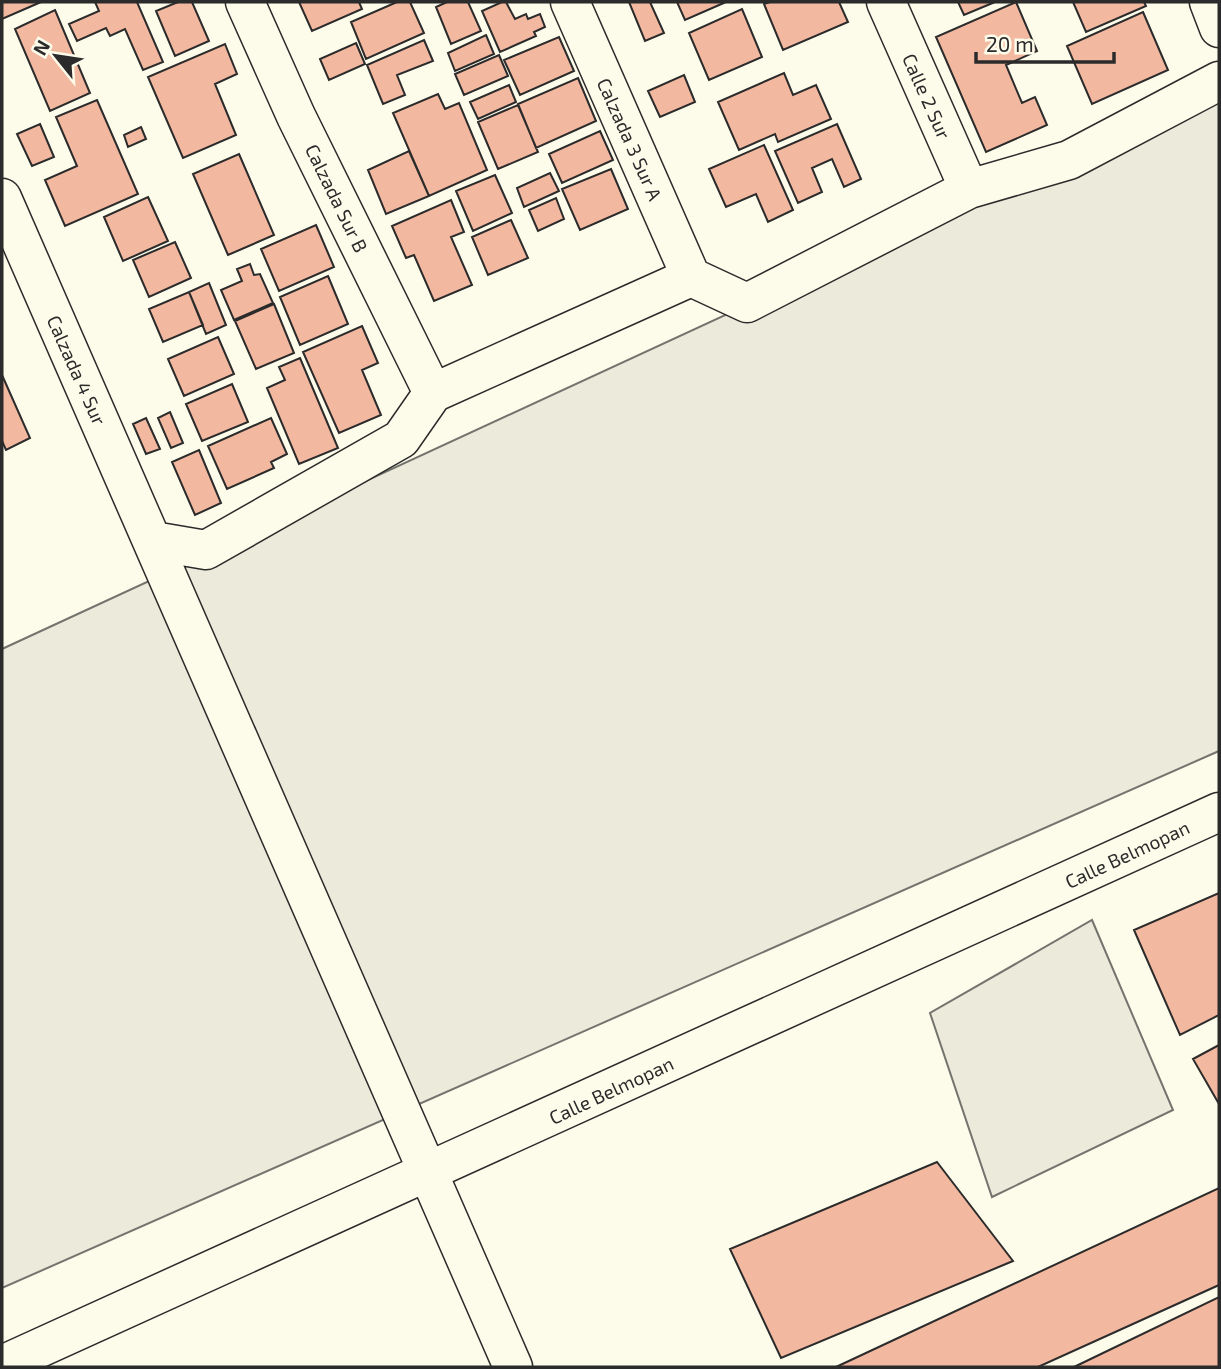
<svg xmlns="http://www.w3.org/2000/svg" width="1221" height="1369" font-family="'Exo 2',sans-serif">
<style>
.green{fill:#ecebdb;stroke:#74746e;stroke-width:2}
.parking{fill:#eceadb;stroke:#74746e;stroke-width:2}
.building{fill:#f2b8a0;stroke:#2b2b2b;stroke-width:2}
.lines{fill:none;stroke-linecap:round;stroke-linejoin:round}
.minor-casing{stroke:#2b2b2b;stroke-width:41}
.minor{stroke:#fdfbea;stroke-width:38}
.labels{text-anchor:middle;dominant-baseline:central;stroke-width:5;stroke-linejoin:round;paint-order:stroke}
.street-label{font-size:19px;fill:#2b2b2b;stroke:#fdfbea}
</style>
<rect width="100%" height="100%" fill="#fdfbea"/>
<path class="green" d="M1219 87V751L2 1288V649Z"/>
<path class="parking" d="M1092 920 1173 1110 992 1197 930 1013Z"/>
<path class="building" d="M2 2H41L2 19Z
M95 2H137L163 62 143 70 125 29 110 36 106 28 77 41 69 24 99 11Z
M178 2H192L209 41 175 56 156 11Z
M299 2H359L362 9 312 31Z
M397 2H410L424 33 366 59 351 22Z
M447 2H468L481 31 451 44 436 7Z
M502 2H506L515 19 526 14 528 19 540 14 545 27 534 32 536 36 500 52 482 11Z
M629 2H650L664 33 645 41Z
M677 2H726L685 20Z
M770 2H839L848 22 783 50 764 4Z
M958 2H995L964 15Z
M1016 2 1037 51 1006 65 1022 103 1035 97 1047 125 986 152 936 37Z
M1073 2H1144L1146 6 1086 32Z
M742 9 762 57 709 80 689 33Z
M55 10 90 93 50 111 15 29Z
M1143 12 1168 70 1092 104 1067 46Z
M486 35 494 54 455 71 448 53Z
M559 37 574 71 520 95 504 60Z
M424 40 433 61 397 75 405 95 383 104 367 65Z
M356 43 365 64 329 80 320 59Z
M225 44 237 74 215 84 236 135 183 158 148 77Z
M499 55 508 76 464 95 455 74Z
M784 73 793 95 816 85 831 119 778 142 775 134 739 150 718 102Z
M684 75 695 102 660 117 648 91Z
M578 78 596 121 536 148 518 104Z
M509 85 516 102 478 119 470 102Z
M438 94 445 109 459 103 487 170 429 196 393 113Z
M97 100 138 194 65 226 45 180 77 166 56 117Z
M518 105 538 152 498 169 478 122Z
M40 124 54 157 32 166 17 134Z
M837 124 861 179 844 187 832 159 812 168 822 192 798 203 775 151Z
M141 127 146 139 128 147 124 135Z
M600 131 613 160 562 183 549 154Z
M764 145 793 210 768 222 756 194 726 207 709 169Z
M409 151 429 196 386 214 368 170Z
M239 154 274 235 228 255 193 174Z
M611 169 628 209 580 230 562 189Z
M550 173 559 191 524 207 517 188Z
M495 175 512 213 473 231 456 191Z
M148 197 168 241 123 261 104 217Z
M556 198 564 219 538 231 529 210Z
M451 200 464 232 451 237 472 285 434 301 414 255 406 258 392 226Z
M511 220 528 258 488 275 472 237Z
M316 225 334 267 279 291 261 249Z
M175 242 191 278 149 297 133 260Z
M250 264 254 275 260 274 273 303 234 320 221 290 242 281 237 269Z
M328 276 348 324 300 345 280 297Z
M209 283 226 325 206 334 189 292Z
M189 292 203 325 163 342 149 309Z
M274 304 294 353 256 369 235 321Z
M362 326 378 363 362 370 381 415 339 433 303 352Z
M218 337 234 374 184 396 168 359Z
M300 358 338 448 299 464 267 388 285 380 279 367Z
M2 375 30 438 6 450 2 441Z
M232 384 248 422 202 441 186 404Z
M170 412 183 443 171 448 158 418Z
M146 418 160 449 146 454 133 424Z
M271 418 287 454 271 462 274 468 227 489 208 446Z
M199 450 221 503 195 515 172 462Z
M1219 893V1015L1180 1035 1134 930Z
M1219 1045V1104L1193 1059Z
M937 1162 1013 1261 781 1358 730 1249Z
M1219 1188V1285L1038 1367H836Z
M1219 1297V1367H1074Z"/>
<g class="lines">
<g class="minor-casing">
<path id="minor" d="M245 2 296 116 433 393
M570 2 691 277
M886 2 969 189
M1209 2 1219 28
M2 198 513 1367
M153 541 206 550 401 439 433 393 691 277 747 303 969 189 1069 160 1219 81
M2 1365 1219 812"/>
</g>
<use href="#minor" class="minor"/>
</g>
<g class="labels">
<g class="street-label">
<text transform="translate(927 96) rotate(66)">Calle 2 Sur</text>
<text transform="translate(630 139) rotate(66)">Calzada 3 Sur A</text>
<text transform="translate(337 198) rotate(64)">Calzada Sur B</text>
<text transform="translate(77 370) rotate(66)">Calzada 4 Sur</text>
<text transform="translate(1127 854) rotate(-25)">Calle Belmopan</text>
<text transform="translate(611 1090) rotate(-25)">Calle Belmopan</text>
</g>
</g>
<rect width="1221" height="1369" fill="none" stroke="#2b2b2b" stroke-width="7"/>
<g transform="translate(56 56) rotate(300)" stroke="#fdfbea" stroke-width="5" paint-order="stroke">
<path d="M0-5L12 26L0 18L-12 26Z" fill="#2b2b2b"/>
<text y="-10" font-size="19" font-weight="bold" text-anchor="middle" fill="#2b2b2b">N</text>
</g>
<path d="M976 52v10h138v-10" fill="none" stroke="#2b2b2b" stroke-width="3.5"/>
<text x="986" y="52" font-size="21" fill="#2b2b2b" stroke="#fdfbea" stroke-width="5" paint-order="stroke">20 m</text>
</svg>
